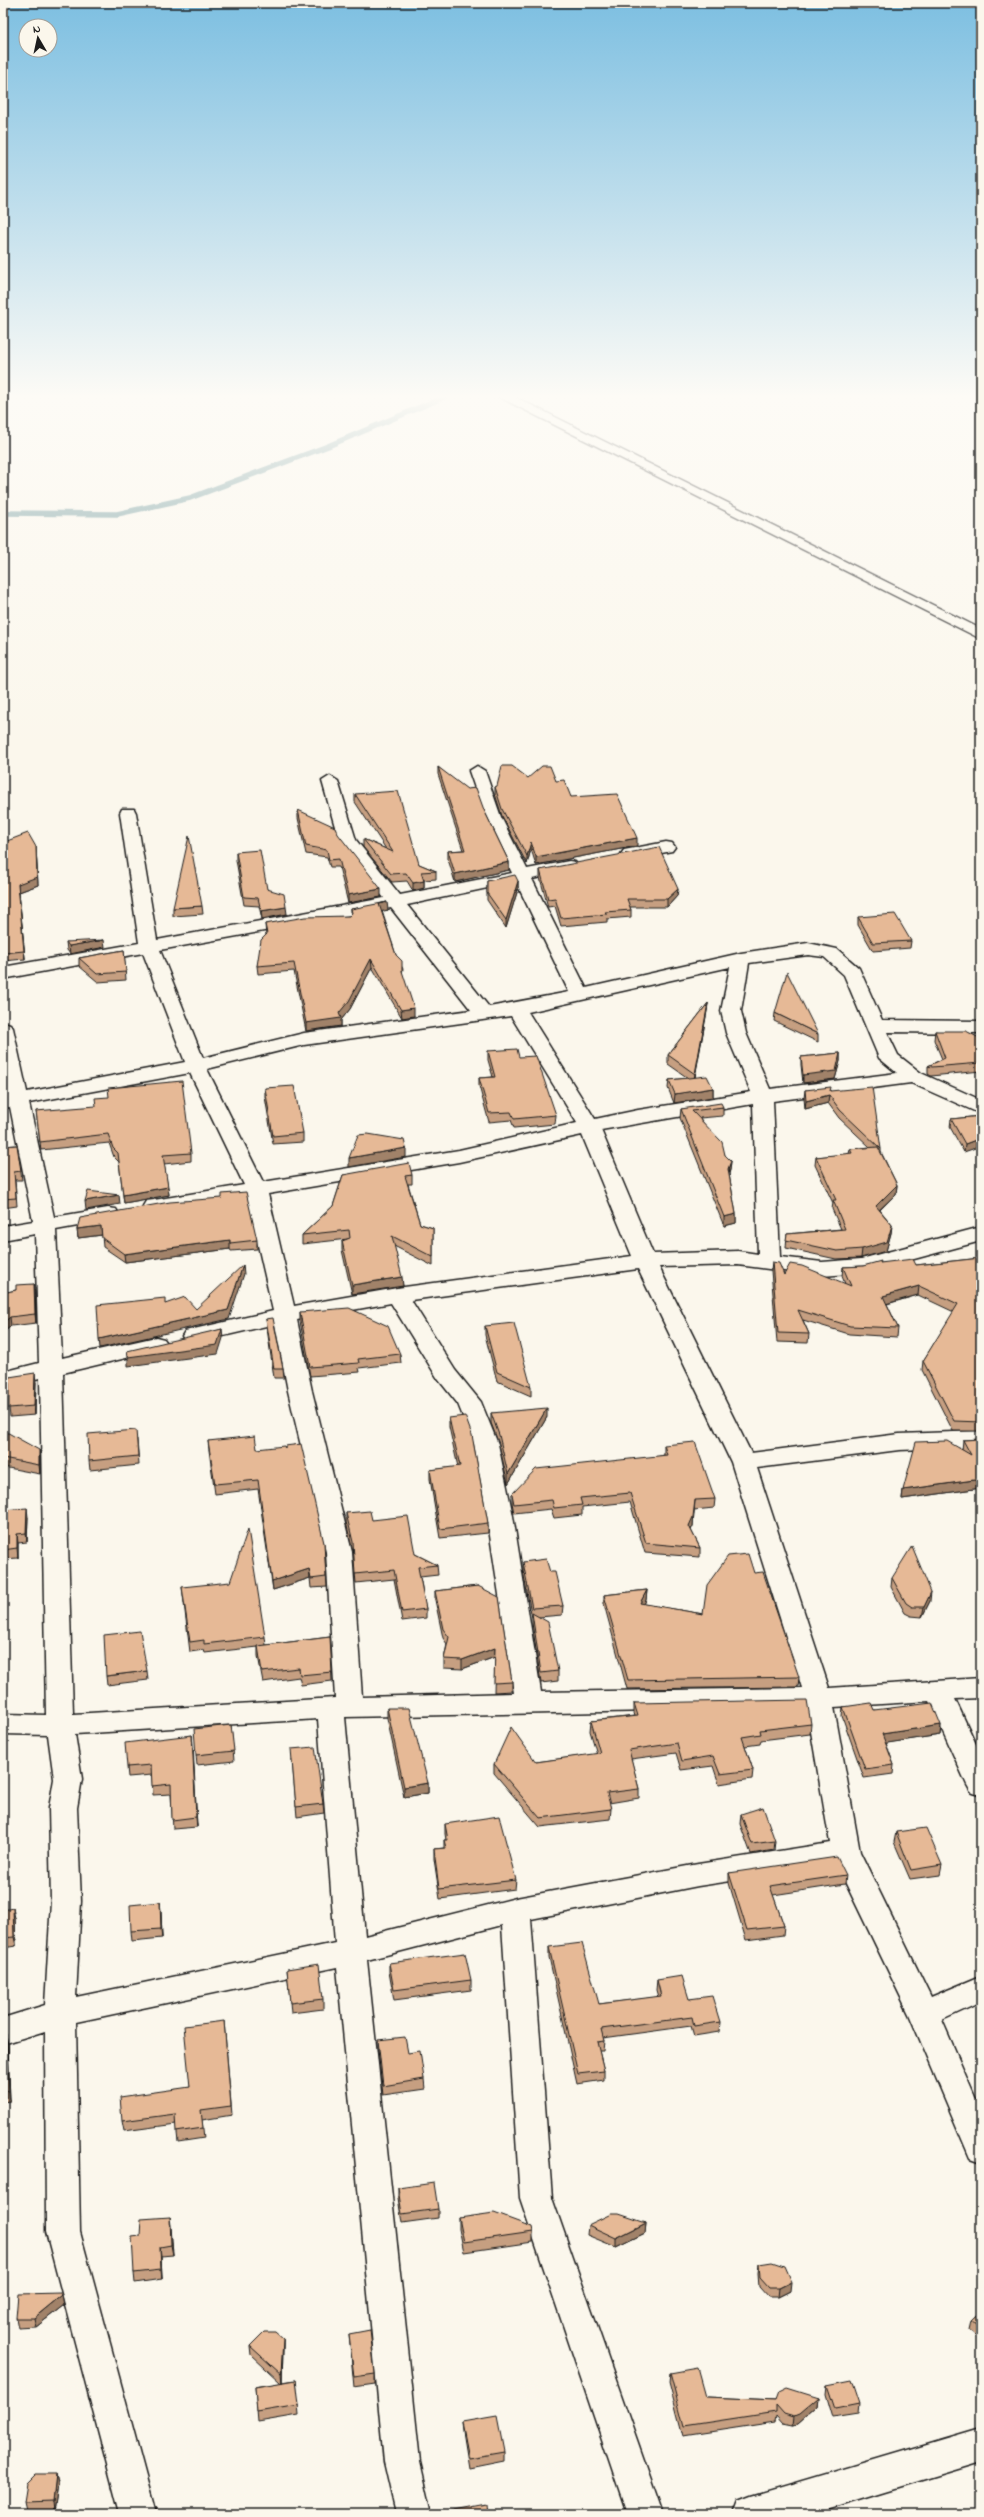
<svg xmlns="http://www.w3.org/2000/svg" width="984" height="2517" font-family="'Indie Flower',sans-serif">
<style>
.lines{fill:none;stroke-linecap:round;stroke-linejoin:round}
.stream{stroke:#57878c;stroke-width:5.5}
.street-casing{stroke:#1c1c1c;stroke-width:3}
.street{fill:#fbf7ec;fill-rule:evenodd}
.wall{fill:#c69f81;stroke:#1c1c1c}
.shaded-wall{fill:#a18269;stroke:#1c1c1c}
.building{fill:#e6b996;stroke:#1c1c1c}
</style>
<rect width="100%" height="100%" fill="#fbf7ec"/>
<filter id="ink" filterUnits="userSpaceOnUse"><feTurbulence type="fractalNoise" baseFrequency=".025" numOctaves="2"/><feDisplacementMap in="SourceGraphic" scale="8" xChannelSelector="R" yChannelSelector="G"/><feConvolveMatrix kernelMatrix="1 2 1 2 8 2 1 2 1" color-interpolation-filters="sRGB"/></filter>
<g filter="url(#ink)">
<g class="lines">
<path class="stream" d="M3 513 117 514 190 498 328 446 449 395"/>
<g class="street-casing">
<path id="street" d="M495 395H511L981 629V639Z
M477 766 485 771 501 817 527 869 569 861 575 862 578 866 575 870 532 879 586 988 741 953 808 943 837 949 859 968 882 1020 981 1021V1033L887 1032 898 1055 921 1073 981 1100V1114L911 1083 773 1101 780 1257 822 1262 861 1259 981 1227V1241L862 1273 822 1276 738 1265 659 1267 751 1453 899 1434 981 1431V1447L899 1450 757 1468 829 1688 981 1678V1698L955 1699 981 1755V1796L971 1792 967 1785 929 1701 834 1707 860 1852 931 1997 981 1976V2002L942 2020 981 2110V2162L970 2158 909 2014 837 1865 698 1886 531 1919 552 2198 663 2514H627L520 2198 502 1925 367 1960 420 2462 432 2514H396L384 2462 337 1967 76 2022 80 2232 156 2514H120L46 2232 45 2031 3 2044V2018L45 2005 51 1901 49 1808 54 1779 48 1735 3 1734V1714L46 1715 40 1378 3 1386V1372L39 1363 35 1234 3 1240V1226L33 1221 10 1107 3 1108V1096L7 1095 3 1075V1022L10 1024 13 1028 27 1092 185 1062 143 953 3 979V967L139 943 120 813 122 809H134L136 813 157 940 384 898 339 841 322 781 330 776 338 781 356 840 400 895 512 873 485 817 469 771ZM516 882 569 992 489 1007 407 905ZM391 908 471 1010 304 1033 203 1058 160 950ZM808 955 824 957 844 975 879 1058 897 1073 770 1089 746 1033 741 1011 749 963ZM730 967 721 1011 726 1033 751 1092 638 1110 595 1119 528 1012ZM511 1016 577 1123 459 1150 263 1182 207 1069 304 1045ZM190 1073 244 1185 154 1200 146 1201 143 1206 146 1211 154 1212 247 1197 273 1311 185 1331 182 1336 185 1341 193 1343 275 1324 288 1391 326 1552 335 1698 73 1714 63 1373 164 1349 168 1344 164 1339 156 1337 62 1358 56 1230 116 1219 119 1214 116 1209 108 1208 54 1217 29 1103ZM753 1104 758 1254 738 1251 653 1254 601 1130ZM582 1135 632 1256 397 1288 294 1306 268 1194 459 1162ZM638 1269 731 1462 802 1688 541 1692 513 1516 498 1444 481 1402 455 1370 411 1300ZM391 1303 438 1379 458 1404 474 1444 487 1516 514 1693 362 1697 352 1552 312 1391 297 1320ZM807 1708 830 1843 698 1864 516 1898 365 1936 345 1717ZM318 1719 335 1943 76 1997 81 1901 77 1808 82 1779 75 1734Z
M666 842 672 843 675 847 672 851 630 859 624 858 621 854 624 850Z
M981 2428V2462L810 2514H733L738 2501 751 2496Z"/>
</g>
<use href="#street" class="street"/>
</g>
<path class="wall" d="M438 767 484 810 509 862V870L455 882 448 859V851L463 850 438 774Z
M528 778 556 781 571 797 637 846 536 865 531 849 527 864 502 816 495 794V787Z
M355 794 419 864 436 871V879L424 880V888L413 891 407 881 392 882 363 847V839L386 849 355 802Z
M298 810 381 897 348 903 339 867H330L327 857 306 854 298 818Z
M3 838 7 841 36 847 38 885 19 892 25 959 3 961Z
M236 852 287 914 262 919 259 906 244 905 236 860Z
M540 870 678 889 677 896 667 907H630L631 910V917L607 919V922L561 926 555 906 548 907 540 878Z
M487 881H518V889L506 928 487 900Z
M202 906 203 914 173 916V908Z
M351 909 388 910 382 911 396 955 403 969 402 973 414 1016 402 1018 372 967 350 1009 341 1020V1026L306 1031 294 971 258 974 257 966 266 936 265 924 349 916 351 914Z
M858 917 911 941 910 948 873 951 858 925Z
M66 942 105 947 70 954 67 950Z
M124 950 126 980 98 982 79 966V958Z
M708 1003 707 1011 695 1077 713 1088V1097L674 1103 668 1088 669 1080 688 1078 668 1064V1055Z
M775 1013 818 1034V1042L774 1021Z
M935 1031 981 1039V1071L931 1076 928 1074V1066L942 1059 934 1040Z
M488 1051 519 1057 556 1115 555 1124 514 1128 511 1120 489 1122 479 1086V1078L493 1077 488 1060Z
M840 1053V1061L835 1079 803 1083 801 1065V1057Z
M265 1088 303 1133V1142L273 1144 265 1097Z
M805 1090 831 1091 881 1149V1152L897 1185 896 1194 880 1210 892 1225 891 1233 886 1251 861 1258 836 1259 786 1248 787 1234 841 1229 832 1209 833 1203 815 1165 816 1157 849 1154 850 1149 870 1147 839 1118 828 1103 805 1109 804 1098Z
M723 1107V1116L700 1118 725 1155 731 1161 730 1170 729 1174 736 1214V1223L724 1226 680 1118 681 1109Z
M36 1111 191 1153V1161L164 1164 169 1195 124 1203 119 1162 114 1157 109 1143 41 1150Z
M981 1116 964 1152 950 1127 951 1119Z
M17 1145 22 1180H15L17 1206 3 1208V1146Z
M343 1175H412V1184H408L420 1224 433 1228V1266L394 1246 403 1286 352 1294 342 1250V1241L348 1239 302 1244V1235L333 1206Z
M77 1229 257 1240V1249L231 1251 230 1249 125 1262 103 1247 102 1235 78 1238Z
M981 1258V1431H953L922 1370 923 1361 954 1312 918 1295 887 1304 898 1328 897 1337 849 1334 803 1320 809 1334 808 1343 777 1342 771 1271 772 1262 784 1275 845 1284 842 1276 843 1267 863 1266 880 1263 916 1265Z
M34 1284 35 1293 36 1323 11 1326 4 1332 3 1331V1293L16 1290Z
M300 1312 400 1354 401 1363 359 1368 360 1372 310 1376 300 1321Z
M266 1319 283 1369 284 1378H274L267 1328Z
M485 1326 531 1387V1396L497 1381 485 1335Z
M36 1382 35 1415 10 1417 9 1408Z
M491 1413 547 1417 508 1484 499 1444 491 1423Z
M449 1418 488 1523V1533L440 1538 430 1479V1470L458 1467 449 1427Z
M3 1430 40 1459V1474L3 1467Z
M137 1439 139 1465 90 1470 89 1461Z
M981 1439V1488L902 1499 903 1490 962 1450 963 1440Z
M208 1441 257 1449 324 1543 327 1587 311 1588 310 1578 273 1590 258 1489 215 1494 209 1450Z
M664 1445 715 1499 714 1508 694 1510 693 1526 691 1530 700 1548V1557L645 1553 630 1502 582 1507V1515L554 1518 551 1509 514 1513 512 1503V1494L664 1455Z
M3 1510 28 1517 27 1542 18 1543V1558L3 1559Z
M346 1513 372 1520 415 1554 437 1565 438 1575 420 1577 426 1609V1618L402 1621 394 1579 356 1583 353 1552 346 1522Z
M523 1562 550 1572 563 1606 562 1615 539 1617 558 1671V1681L541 1683 532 1623V1618L523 1571Z
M892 1578 930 1601 922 1617 911 1616 905 1613 891 1587Z
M478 1586 512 1682V1691L494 1692 495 1657 462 1669 444 1668V1659L447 1644 443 1638 435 1600V1591Z
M182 1587 265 1637 266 1645 330 1637 332 1681 301 1685 299 1677 263 1682 258 1656V1647L205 1653 204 1650 190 1652Z
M647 1590 646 1600 644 1604 703 1614 799 1677 798 1687 627 1689 604 1604V1595Z
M147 1671 148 1680 107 1685 106 1676Z
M634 1703 811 1724 810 1734 761 1740 760 1744 745 1746 753 1770 752 1779 719 1784 713 1766 681 1770 676 1753 631 1759 639 1789V1798L609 1803 611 1809 610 1819 540 1827 494 1773V1764L536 1762 597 1754 590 1731 591 1721 635 1716 634 1713Z
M843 1707 874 1710 941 1725 940 1735 886 1743 894 1765 893 1774 864 1778 842 1716Z
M387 1708 428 1783V1793L404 1797 387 1718Z
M231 1725 234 1761 197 1765 196 1755Z
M192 1735 197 1827 173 1829 171 1794 153 1795 152 1775 128 1777 127 1767Z
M292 1759 323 1804 324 1813 297 1817Z
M741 1814 775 1841 774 1850 751 1854 740 1824Z
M445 1824 516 1880 515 1889 440 1899 434 1859V1849L444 1848V1840H446L445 1834Z
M896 1832 942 1865 940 1875 910 1879 894 1842Z
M729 1873 846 1875 845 1884 773 1895 784 1926 783 1935 746 1940 729 1883Z
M160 1902 161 1912 162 1938 132 1941 131 1931Z
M3 1910 15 1918 16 1946 3 1948Z
M549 1947 599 2004 658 1997 656 1990 657 1980 689 1999 720 2022 719 2032 694 2036 691 2026 603 2038 604 2041 603 2051H599L604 2071V2080L577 2084 549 1957Z
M389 1963 471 1980V1990L394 2000 389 1972Z
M287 1969 323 1999V2009L291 2013Z
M224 2021 232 2115 202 2120 204 2138 178 2142 176 2124 124 2131 122 2121 190 2087Z
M3 2034 8 2044 10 2101 3 2102Z
M378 2040 408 2053 424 2079 425 2089 383 2095 378 2050Z
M398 2188 438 2209V2218L402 2223 398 2198Z
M170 2217 173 2255 161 2256 162 2279 135 2283 134 2273 140 2236Z
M459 2218 533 2232V2242L464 2252 459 2228Z
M646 2223 645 2233 616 2247 587 2235 588 2225Z
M759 2264 790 2291 778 2297H768L759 2287 758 2274Z
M64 2305 36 2327 18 2328 16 2318Z
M981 2312V2340L969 2330 971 2321Z
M349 2334 375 2374V2384L354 2387Z
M283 2339V2348L282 2382 296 2380 299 2415 258 2422 255 2387 281 2383 251 2355 250 2346Z
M670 2373 706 2397 776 2400 819 2398 818 2407 798 2425 793 2426 783 2424 776 2416 775 2422 683 2436 669 2383Z
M827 2385 860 2404 859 2414 833 2418 826 2394Z
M462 2422 504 2452V2461L469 2468 463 2431Z
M56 2474 58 2484 54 2511H26L24 2502Z"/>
<path class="shaded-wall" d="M637 838V846L536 865V857Z
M531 842V849L527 864V856Z
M36 847 38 885 19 892 25 959 18 884Z
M509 862V870L455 882V874Z
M424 881V888L413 891V883Z
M518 881V889L506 928V920Z
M381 889V897L348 903V895Z
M678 889 677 896 667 907V899Z
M387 902 388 910 380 912 379 904Z
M286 907 287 914 262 919 261 911Z
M104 940 105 947 70 954 69 946Z
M371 959 372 967 350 1009 341 1020V1026L306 1031V1023L339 1013Z
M708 1003 707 1011 694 1082 695 1074Z
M414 1008V1016L402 1018 401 1010Z
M840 1053V1061L835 1079 803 1083V1075Z
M713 1088V1097L674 1103 675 1094Z
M829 1095 828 1103 805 1109 806 1101Z
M981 1138V1146L964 1152 965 1144Z
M406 1148V1157L349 1167V1158Z
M731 1161 730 1170 727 1178 728 1169Z
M897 1185 896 1194 875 1214 876 1206Z
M168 1187 169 1195 124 1203 123 1195Z
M119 1195 120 1204 86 1210 85 1201Z
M736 1214V1223L724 1226V1217Z
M892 1225 891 1233 886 1251 861 1258 862 1249Z
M101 1226 102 1235 78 1238 77 1229Z
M230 1240V1249L125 1262 124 1254Z
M243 1265 244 1274 229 1319 100 1348 99 1339 228 1310Z
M402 1277 403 1286 352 1294V1285Z
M34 1284 35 1293 36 1323 35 1314Z
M919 1286 918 1295 882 1305 883 1296Z
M10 1317 11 1326 4 1332 3 1323Z
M222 1329 223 1338 218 1354 128 1366V1357Z
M35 1373 36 1382 35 1415 34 1406Z
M547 1408V1417L508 1484V1474Z
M39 1450 40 1459V1474L39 1465Z
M981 1479V1488L902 1499 903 1490Z
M695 1500 693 1526 688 1536 689 1526Z
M27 1508 28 1517 27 1542 26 1533Z
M17 1534 18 1543V1558L17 1548Z
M309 1569 310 1578 273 1590 272 1581Z
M647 1590 646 1600 640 1613V1603Z
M931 1592 930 1601 922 1617 924 1607Z
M495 1648V1657L462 1669V1660Z
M941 1725 940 1735 881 1744 882 1734Z
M192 1735 193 1745 197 1827 196 1817Z
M428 1783V1793L404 1797V1787Z
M160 1902 161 1912 162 1938 161 1929Z
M13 1908 15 1918 16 1946 14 1937Z
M6 2034 8 2044 10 2101 9 2091Z
M170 2217 171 2226 173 2255 171 2245Z
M646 2223 645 2233 616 2247V2238Z
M160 2247 161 2256 162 2279 161 2270Z
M791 2282 790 2291 778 2297 779 2288Z
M62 2295 64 2305 36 2327 34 2318Z
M283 2339V2348L282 2383 281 2374Z
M819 2398 818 2407 798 2425 793 2426 794 2417Z
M56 2474 58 2484 54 2511 53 2501Z"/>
<path class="building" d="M502 766H512L528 778 542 766H550L556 781 564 780 571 797 617 794 637 838 536 857 531 842 527 856 502 809 495 787 497 786Z
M438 767 467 789 476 788 484 810 509 862 455 874 448 851 465 850Z
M398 791 419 864 436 871 421 872 424 881 413 883 406 873 391 874 363 839 393 852 355 794Z
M298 810 335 827 338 834 381 889 348 895 339 859 329 860 327 850 306 846Z
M28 833 36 847 37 877 18 884 24 951 3 953V838L7 841Z
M189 836 202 906 173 908Z
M659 847 678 889 667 899H627L631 910 605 912 607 914 561 918 555 898 548 899 540 870Z
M260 850 267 889 284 894 286 907 261 911 258 898 244 897 236 852Z
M515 875 518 881 506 920 487 893V881Z
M387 902 379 904 396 955 402 961V971L414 1008 401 1010 371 959 349 1001 339 1013 341 1018 306 1023 294 963 257 966 261 940 267 934 265 924 305 917 349 916 352 913 351 909Z
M895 914 911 941 873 943 858 917Z
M104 940 69 946 66 942Z
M124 950 126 972 97 974 79 958Z
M787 972 818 1034 775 1013Z
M708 1003 695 1074 668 1055Z
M935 1031H966L981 1039V1063L932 1067 928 1066 945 1058Z
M517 1049 519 1057 536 1056 556 1115 514 1119 511 1112 489 1113 479 1078 495 1077 488 1051Z
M840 1053 836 1071 803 1075 801 1057Z
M707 1076 713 1088 675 1094 669 1080Z
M182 1081 191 1153 163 1155 168 1187 123 1195 118 1153 113 1148 108 1134 40 1142 36 1111 96 1106 95 1098 109 1097 108 1088Z
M294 1086 303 1133 273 1136 265 1088Z
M831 1087 830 1091 872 1087 881 1149 840 1110 829 1095 806 1101 805 1090Z
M721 1103 723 1107 692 1111 722 1142 725 1155 731 1161 728 1169 736 1214 724 1217 681 1109Z
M981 1116V1138L965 1144 951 1119Z
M368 1134 404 1140 406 1148 349 1158 358 1135Z
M17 1145 21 1171 14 1172 16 1198 3 1199V1146Z
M878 1147 897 1185 876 1206 892 1225 887 1242 862 1249 837 1251 786 1240 787 1234 845 1229 833 1200H836L816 1157 852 1153 850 1149Z
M409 1163 412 1175 405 1176 420 1224 433 1228V1257L392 1236 402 1277 352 1285 342 1241 350 1238 349 1230 302 1235 333 1206 343 1175Z
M88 1191 119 1195 85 1201Z
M246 1192 257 1240 230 1243V1240L124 1254 102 1238 101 1226 77 1229 80 1218 170 1202 222 1198V1194Z
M981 1258V1367L979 1369 981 1372V1422L954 1421 923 1361 958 1304 919 1286 883 1296 898 1328 850 1326 798 1310 809 1334 778 1333 772 1262 779 1263 784 1275 790 1264 802 1266 851 1286 843 1267 863 1266 881 1261 880 1263 913 1259 916 1265Z
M243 1265 228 1310 99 1339 97 1305 165 1298V1304L185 1297 196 1309Z
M34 1284 35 1314 10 1317 3 1323V1293L16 1290V1285Z
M349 1308 388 1326 400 1354 358 1359 359 1363 310 1367 300 1312Z
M273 1318 283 1369H274L266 1319Z
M514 1323 531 1387 497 1372 485 1326Z
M222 1329 217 1345 128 1357 127 1351Z
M35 1373 34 1406 9 1408V1377Z
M547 1408 508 1474 499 1435 491 1413Z
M465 1416 472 1435 488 1523 440 1529 430 1470 460 1466 449 1418Z
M3 1430 39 1450V1465L3 1458Z
M136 1430 138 1456 89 1461 88 1434Z
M255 1436 257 1449 284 1446 285 1448V1446L301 1444 324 1543 326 1577 311 1579 309 1569 272 1581 258 1480 215 1484 208 1441Z
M981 1439V1479L903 1490 916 1442 947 1441 971 1455 963 1440Z
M695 1442 715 1499 695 1500 693 1517 689 1526 700 1548 646 1543 630 1493 580 1498 582 1505 554 1508 552 1500 514 1504 512 1494 536 1469 667 1455 664 1445Z
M27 1508 26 1533 17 1534V1548L3 1550V1510Z
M370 1511 372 1520 408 1516 415 1554 437 1565 418 1567 426 1609 402 1612 394 1570 355 1574 353 1542 346 1513Z
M248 1529 265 1637 204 1644V1640L190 1642 182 1587 230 1582Z
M912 1546 931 1592 924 1607H912L906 1603 892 1578Z
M748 1554 754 1573 763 1572 799 1677 628 1680 604 1595 647 1590 640 1603 703 1614 707 1585 728 1556Z
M546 1559 550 1572H555L563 1606 532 1608 523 1562Z
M478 1586 499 1597 512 1682 494 1683 495 1648 462 1660 444 1659 449 1637 443 1629 435 1591Z
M532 1613 548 1622 558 1671 541 1673Z
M140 1631 147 1671 106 1676 104 1635Z
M330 1637 332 1672 300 1675 299 1668 262 1672 258 1646Z
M807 1700 811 1724 760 1730 761 1734 742 1737 753 1770 720 1774 713 1756 682 1761 677 1743 629 1750 639 1789 607 1793 611 1809 540 1818 494 1764 511 1727 536 1762 600 1753 591 1721 638 1716 634 1703Z
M871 1703 874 1710 932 1703 941 1725 882 1734 894 1765 865 1769 843 1707Z
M387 1708H409L428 1783 404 1787Z
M231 1725 234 1751 196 1755 194 1729Z
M192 1735 196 1817 172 1820 171 1784 152 1786 151 1765 127 1767 125 1743Z
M315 1747 323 1804 296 1807 291 1749Z
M763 1807 775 1841 752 1844 741 1814Z
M499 1816 516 1880 439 1889 434 1849 446 1848 444 1840H448L445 1824Z
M926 1828 942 1865 911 1870 896 1832Z
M837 1857 846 1875 770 1886 784 1926 747 1930 729 1873Z
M160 1902 161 1929 131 1931 130 1905Z
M13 1908 14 1937 3 1938V1910Z
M582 1943 599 2004 661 1996 657 1980 682 1976 689 1999 712 1996 720 2022 694 2026 692 2017 601 2029 604 2041 597 2042 604 2071 578 2074 549 1947Z
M465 1953 471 1980 394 1990 389 1963Z
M319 1964 323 1999 290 2003 287 1969Z
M224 2021 231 2106 201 2110 203 2128 176 2132 175 2114 122 2121 120 2097 190 2087 184 2026Z
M3 2034H6L9 2091 3 2092Z
M405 2037 408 2053 420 2051 424 2079 383 2086 378 2040Z
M434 2183 438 2209 402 2214 398 2188Z
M494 2213 532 2227 533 2232 464 2242 459 2218Z
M611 2214H619L646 2223 616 2238 588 2225Z
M170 2217 171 2245 160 2247 161 2270 134 2273 132 2237 140 2236 141 2219Z
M772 2262 784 2266 791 2282 779 2288H769L760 2278 759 2264Z
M61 2293 62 2295 34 2318H16L18 2294Z
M981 2312V2329L971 2321Z
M370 2330 375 2374 354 2377 349 2334Z
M264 2332H275L283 2339 281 2374 250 2346Z
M698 2368 706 2397 776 2400 779 2392 787 2388 819 2398 799 2415 794 2417 784 2414 776 2405V2412L684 2426 670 2373Z
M296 2380 299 2405 257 2412 255 2387Z
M852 2380 860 2404 835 2409 827 2385Z
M497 2416 504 2452 469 2458 462 2422Z
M36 2474H56L53 2501 24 2502 27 2483Z
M487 2504 488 2514H451L450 2511Z"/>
</g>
<linearGradient id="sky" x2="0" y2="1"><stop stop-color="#7dbfe1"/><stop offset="0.53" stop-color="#fdfbf6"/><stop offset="1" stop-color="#fdfbf6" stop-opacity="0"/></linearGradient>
<rect width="984" height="748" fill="url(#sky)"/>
<rect width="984" height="2517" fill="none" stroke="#fbf7ec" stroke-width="16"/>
<rect x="8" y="8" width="968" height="2501" fill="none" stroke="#1c1c1c" stroke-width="1.5" filter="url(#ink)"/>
<g transform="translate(38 38) rotate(351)"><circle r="19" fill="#fbf7ec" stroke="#a29f99"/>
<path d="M0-3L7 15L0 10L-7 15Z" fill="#1c1c1c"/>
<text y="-6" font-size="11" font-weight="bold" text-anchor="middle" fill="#1c1c1c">N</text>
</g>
</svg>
